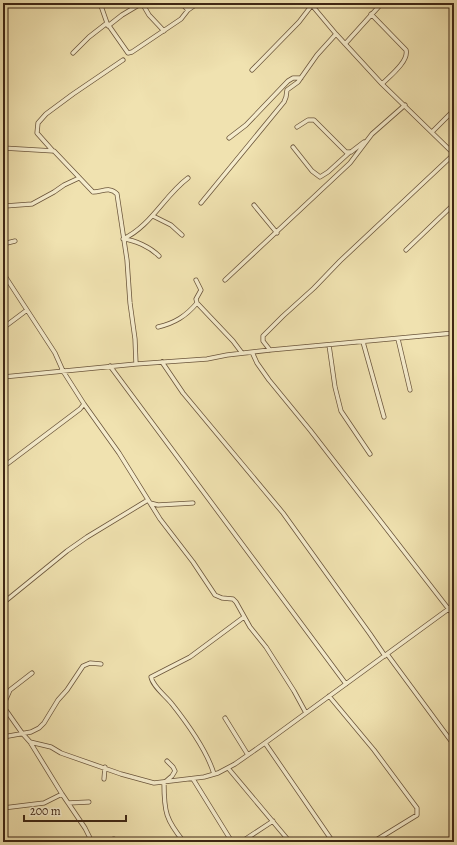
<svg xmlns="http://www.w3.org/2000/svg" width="457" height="845" font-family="Alegreya,serif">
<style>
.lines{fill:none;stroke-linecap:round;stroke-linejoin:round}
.minor-casing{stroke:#6a553b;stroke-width:5}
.minor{stroke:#f5eccc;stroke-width:3.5}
</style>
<rect width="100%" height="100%" fill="#f0e2b0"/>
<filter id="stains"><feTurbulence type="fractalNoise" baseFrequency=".005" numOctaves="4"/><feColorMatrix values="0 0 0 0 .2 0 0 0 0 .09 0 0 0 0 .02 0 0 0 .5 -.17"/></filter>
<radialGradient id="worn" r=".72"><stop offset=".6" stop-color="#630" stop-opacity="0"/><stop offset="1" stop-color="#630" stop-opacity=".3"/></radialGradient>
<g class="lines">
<g class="minor-casing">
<path id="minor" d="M100 3 107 23 128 53 132 52 181 19 188 10 198 3
M142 3 149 15 164 31
M181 3 188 10
M310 3 336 34 382 84 454 154
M371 14 406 50C409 61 390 76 382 84
M108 26 122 15 142 3
M345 44 382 3
M73 53 89 37 107 23
M252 70 299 22 312 5
M297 127 308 120H314L346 152H351L364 142
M432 132 454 110
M229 138 246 125 288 81 293 78H301
M293 147 312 171 320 177 328 172 350 152
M3 148 54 151 93 192C102 192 110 186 117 194L127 260 130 303 135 339 136 364
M53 151 37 133 38 123 46 114 73 94 123 60
M201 203 284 102 286 97 287 90 298 82 317 55 336 34
M254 205 277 233
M5 206 32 204 54 192 64 185 79 178
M153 216 171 225 182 235
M3 244 15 241
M406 250 454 204
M159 256C150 247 135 240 123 239 151 226 164 196 188 178
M3 273 55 353 63 371 84 404 80 409 3 467
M196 280 201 290 196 299 197 303 233 341 242 353
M225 280 350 163 372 134 405 105
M158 327C175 323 186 316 197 303
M3 328 27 310
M398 339 410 390
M363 342 384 417
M329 345 335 387 341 411 370 454
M270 350 263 341V336L283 316 314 288 340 261 454 154
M252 352 257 363 269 380 310 430 454 616
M162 362 183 393 283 513 370 634 385 656
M110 366 346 684
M3 377 136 364 207 359 227 355 270 350 454 333
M84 404 119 453 160 519 193 562 215 595 222 598 233 599 236 602 250 627 266 647 294 691 306 713
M150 503 158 505 193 503
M3 603 67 551 87 537 148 500
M387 654 454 745
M329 696 374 750 417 808V815L373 842
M3 706 22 733 30 742 62 794 85 828 92 842
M3 706 10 690 32 673
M225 718 248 755
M3 737 31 732 39 728 44 723 58 700 67 690 83 666 90 663 101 664
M30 742 51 747 61 753 121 774 154 783 204 777 218 773 235 764 265 743 454 605
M265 743 333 842
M167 761 173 767 175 771 172 776 164 783C164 812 166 820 184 842
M228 768 290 842
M214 774C207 751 187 723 172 704 166 696 153 687 151 677L190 657 244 617
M104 779 105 767
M193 779 232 842
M68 803 89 802
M3 808 44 803 62 794
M103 842 114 839
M241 842 273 821"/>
</g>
<use href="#minor" class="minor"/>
</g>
<rect width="457" height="845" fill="none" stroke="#f0e2b0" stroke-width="16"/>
<rect x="4" y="4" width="449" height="837" fill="none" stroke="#3e2614" stroke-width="2"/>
<rect x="8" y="8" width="441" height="829" fill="none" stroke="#3e2614"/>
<path d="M24 815v6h102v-6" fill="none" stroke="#3e2614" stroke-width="2"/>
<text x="30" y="815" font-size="12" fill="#3e2614" stroke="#f5eccc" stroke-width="3" paint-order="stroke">200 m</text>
<rect width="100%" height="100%" filter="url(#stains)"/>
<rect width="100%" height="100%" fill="url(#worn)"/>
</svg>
